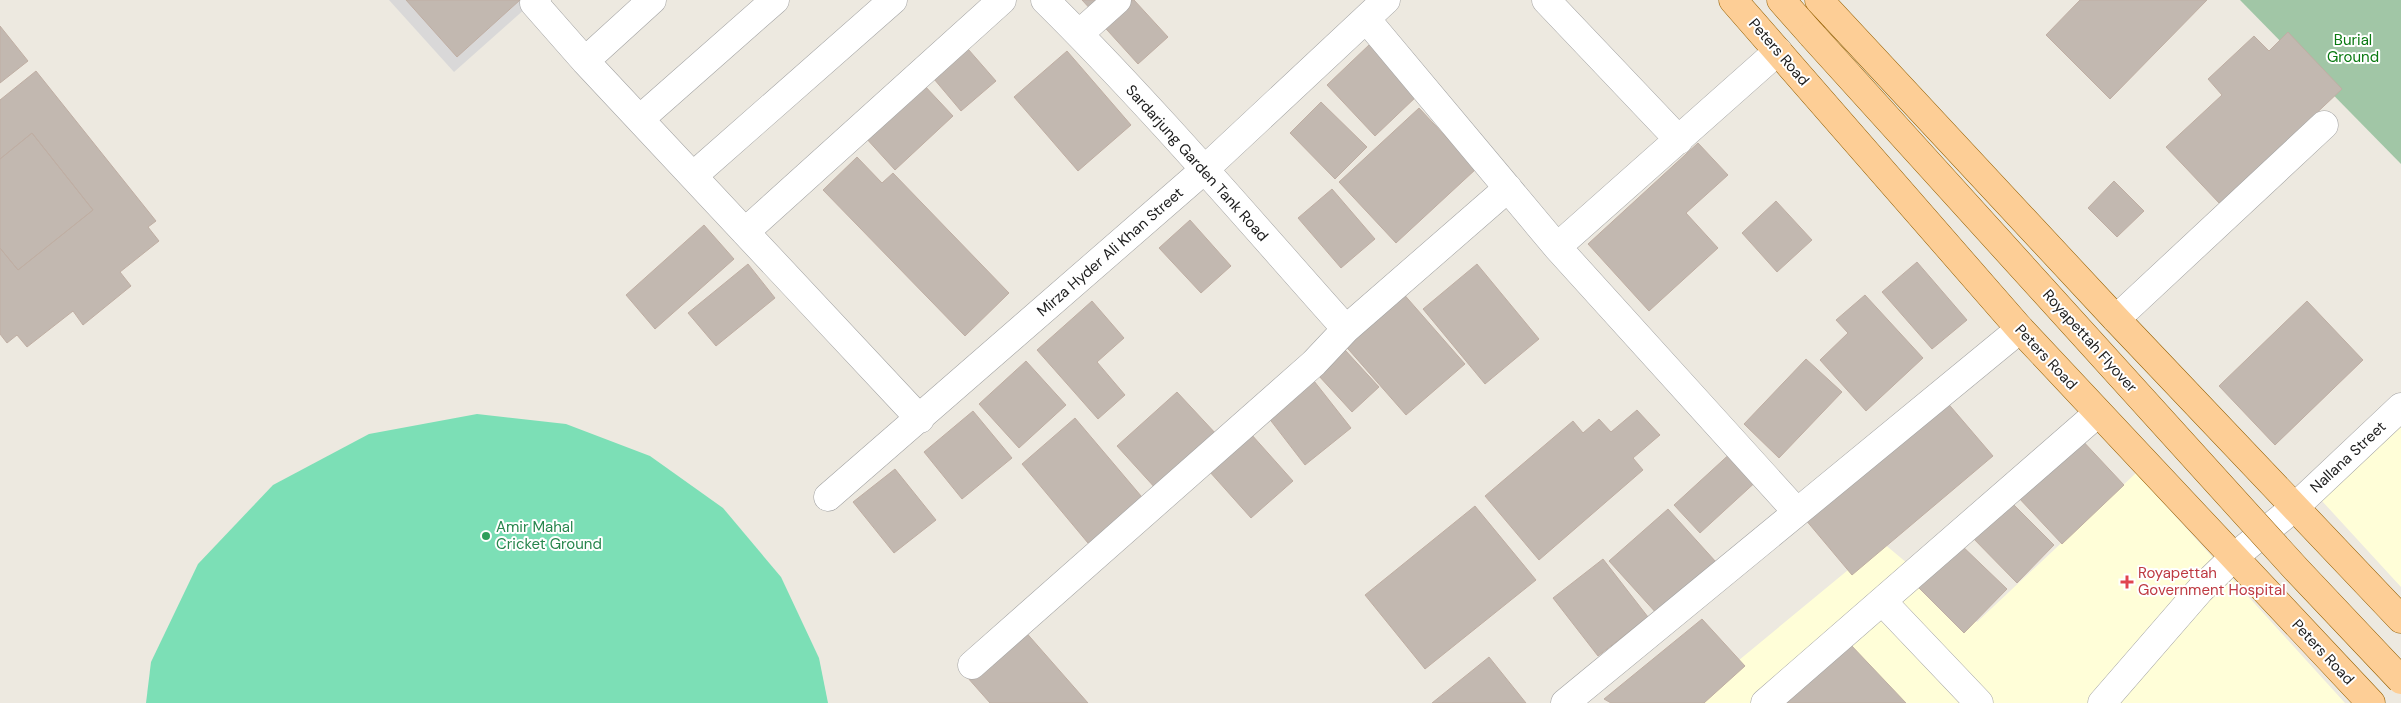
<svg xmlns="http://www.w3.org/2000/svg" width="2401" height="703" font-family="'DM Sans',sans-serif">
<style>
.residential{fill:#d9d8d8}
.education{fill:#fffed8}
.cemetery{fill:#a1c6a6}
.pitch{fill:#7cdfb6}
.building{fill:#c2b8b0;stroke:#bfaea3}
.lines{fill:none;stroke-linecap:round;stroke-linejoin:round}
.minor-casing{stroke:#a2a2a2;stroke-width:29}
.major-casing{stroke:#935f00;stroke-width:29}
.minor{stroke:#fff;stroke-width:28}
.major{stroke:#fdce96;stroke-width:28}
.major-bridge-casing{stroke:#935f00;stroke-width:29;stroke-linecap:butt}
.major-bridge{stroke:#fdce96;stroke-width:28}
.leisure-dot{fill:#2e9e5b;stroke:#fff;stroke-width:2}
.health-dot{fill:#e0444e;stroke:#fff;stroke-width:2}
.labels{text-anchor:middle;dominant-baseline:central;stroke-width:4;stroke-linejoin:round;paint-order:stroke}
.park-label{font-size:15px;fill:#097910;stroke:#fff}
.street-label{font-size:15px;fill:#1b1b1b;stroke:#fff}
.leisure-label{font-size:15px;fill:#27864d;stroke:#fff;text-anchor:start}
.health-label{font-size:15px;fill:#be3a42;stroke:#fff;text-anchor:start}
</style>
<rect width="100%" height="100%" fill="#ede9e0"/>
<path class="residential" d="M389 0H535L454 72Z"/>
<path class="education" d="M2401 409V587L2311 489Z
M2136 473 2345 703H1687L1882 542 1977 622Z"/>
<path class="cemetery" d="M2240 0H2401V164Z"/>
<path class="pitch" d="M477 414 566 424 650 456 723 508 781 577 819 658 828 703H146L151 662 198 564 273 485 369 434Z"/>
<path class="building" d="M406 0H520L457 57Z
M1082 0H1111L1095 14Z
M1120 0H1134L1168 37 1138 64 1098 20Z
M2080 0H2207L2110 99 2046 35Z
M0 26 28 61 0 83Z
M2288 32 2342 89 2220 204 2166 147 2222 95 2208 79 2254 36 2269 51Z
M1370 44 1418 95 1375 136 1327 85Z
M968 49 996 81 961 111 934 79Z
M1067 51 1131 125 1078 171 1014 97Z
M36 71 156 221 148 227 159 241 120 272 131 286 83 325 73 311 27 347 17 335 7 343 0 334V248L18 270 93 210 32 133 0 159V100Z
M923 84 953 116 895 170 865 137Z
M1321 102 1367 147 1335 179 1290 133Z
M1419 108 1476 169 1396 243 1339 182Z
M32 133 93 210 18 270 0 248V159Z
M1698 143 1728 175 1686 213 1718 248 1649 311 1588 244Z
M857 157 882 183 893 173 1009 293 965 336 823 190Z
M2114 181 2144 211 2117 237 2088 208Z
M1332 189 1375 239 1341 268 1298 218Z
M1776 201 1812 240 1777 272 1742 233Z
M1190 220 1231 266 1201 293 1159 248Z
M704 225 734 259 655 329 626 295Z
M1917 262 1967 320 1932 349 1882 292Z
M748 264 775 298 716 346 688 313Z
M1477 264 1539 339 1485 384 1423 309Z
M1401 291 1465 364 1406 415 1342 342Z
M1865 295 1923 358 1866 411 1820 360 1848 333 1836 320Z
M1092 301 1124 338 1097 362 1125 395 1098 419 1037 350Z
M2307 301 2363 360 2275 445 2219 386Z
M1345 350 1379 387 1352 412 1318 375Z
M1806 359 1842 392 1779 458 1744 424Z
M1026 361 1066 405 1019 448 979 404Z
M1314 381 1351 428 1305 465 1268 417Z
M1177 392 1217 435 1157 490 1117 446Z
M1945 400 1993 456 1852 575 1805 519Z
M1637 410 1660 435 1633 458 1643 470 1539 560 1485 496 1573 421 1583 433 1599 419 1611 432Z
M973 411 1012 458 962 499 924 452Z
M1075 418 1147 503 1093 549 1022 464Z
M1251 434 1293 481 1251 518 1209 471Z
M2079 437 2124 485 2062 544 2017 496Z
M1734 450 1760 478 1700 533 1674 505Z
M895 469 936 520 894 553 853 502Z
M2007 498 2054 545 2017 583 1970 535Z
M1475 506 1536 580 1425 669 1365 595Z
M1668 509 1716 562 1658 615 1609 561Z
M1958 542 2007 589 1964 633 1916 585Z
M1603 559 1648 617 1598 656 1553 598Z
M1702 619 1745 666 1704 703H1611L1604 699Z
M1023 629 1088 703H990L967 677Z
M1850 644 1906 703H1787Z
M1489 657 1526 703H1432Z"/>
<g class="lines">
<g class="minor-casing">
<path id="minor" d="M537 0 534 3 585 61 920 419
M1045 0C1150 104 1247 218 1346 329
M1546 0 1679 140
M1367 20 1557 247 1797 512
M1079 34 1117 0
M585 61 652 0
M640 119 775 0
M693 176 893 0
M745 232 1002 0
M1557 247 1778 51
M2116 319 2324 125
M828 497 1204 170 1386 0
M1883 602 1979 703
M972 665 1314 363 1346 329 1508 188
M1565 703 2020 329
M1765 703 2098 413
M2102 703 2200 590 2234 557 2295 507 2401 407"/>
</g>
<g class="major-casing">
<path id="major" d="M1733 0 2020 329 2371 703
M1781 0 1812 35
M1819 0 2116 319 2401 619"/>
</g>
<use href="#minor" class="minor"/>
<use href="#major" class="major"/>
<g class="major-bridge-casing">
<path id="major-bridge" d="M1812 35 2296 569 2401 680"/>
</g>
<use href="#major-bridge" class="major-bridge"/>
</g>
<circle class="leisure-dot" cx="486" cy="536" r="5"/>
<path class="health-dot" d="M2124.5 574.5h5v5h5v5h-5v5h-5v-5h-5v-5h5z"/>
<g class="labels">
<g class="park-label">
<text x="2353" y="40">Burial<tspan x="2353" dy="17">Ground</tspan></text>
</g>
<g class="street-label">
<text transform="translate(1779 52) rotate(49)">Peters Road</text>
<text transform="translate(1197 163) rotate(48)">Sardarjung Garden Tank Road</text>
<text transform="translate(1110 252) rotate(-41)">Mirza Hyder Ali Khan Street</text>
<text transform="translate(2090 341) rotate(48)">Royapettah Flyover</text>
<text transform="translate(2046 357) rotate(47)">Peters Road</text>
<text transform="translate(2348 457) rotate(-43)">Nallana Street</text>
<text transform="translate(2323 652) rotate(47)">Peters Road</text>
</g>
<g class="leisure-label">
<text x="496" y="527">Amir Mahal<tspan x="496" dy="17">Cricket Ground</tspan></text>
</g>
<g class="health-label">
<text x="2138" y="573">Royapettah<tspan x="2138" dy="17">Government Hospital</tspan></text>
</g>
</g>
</svg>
